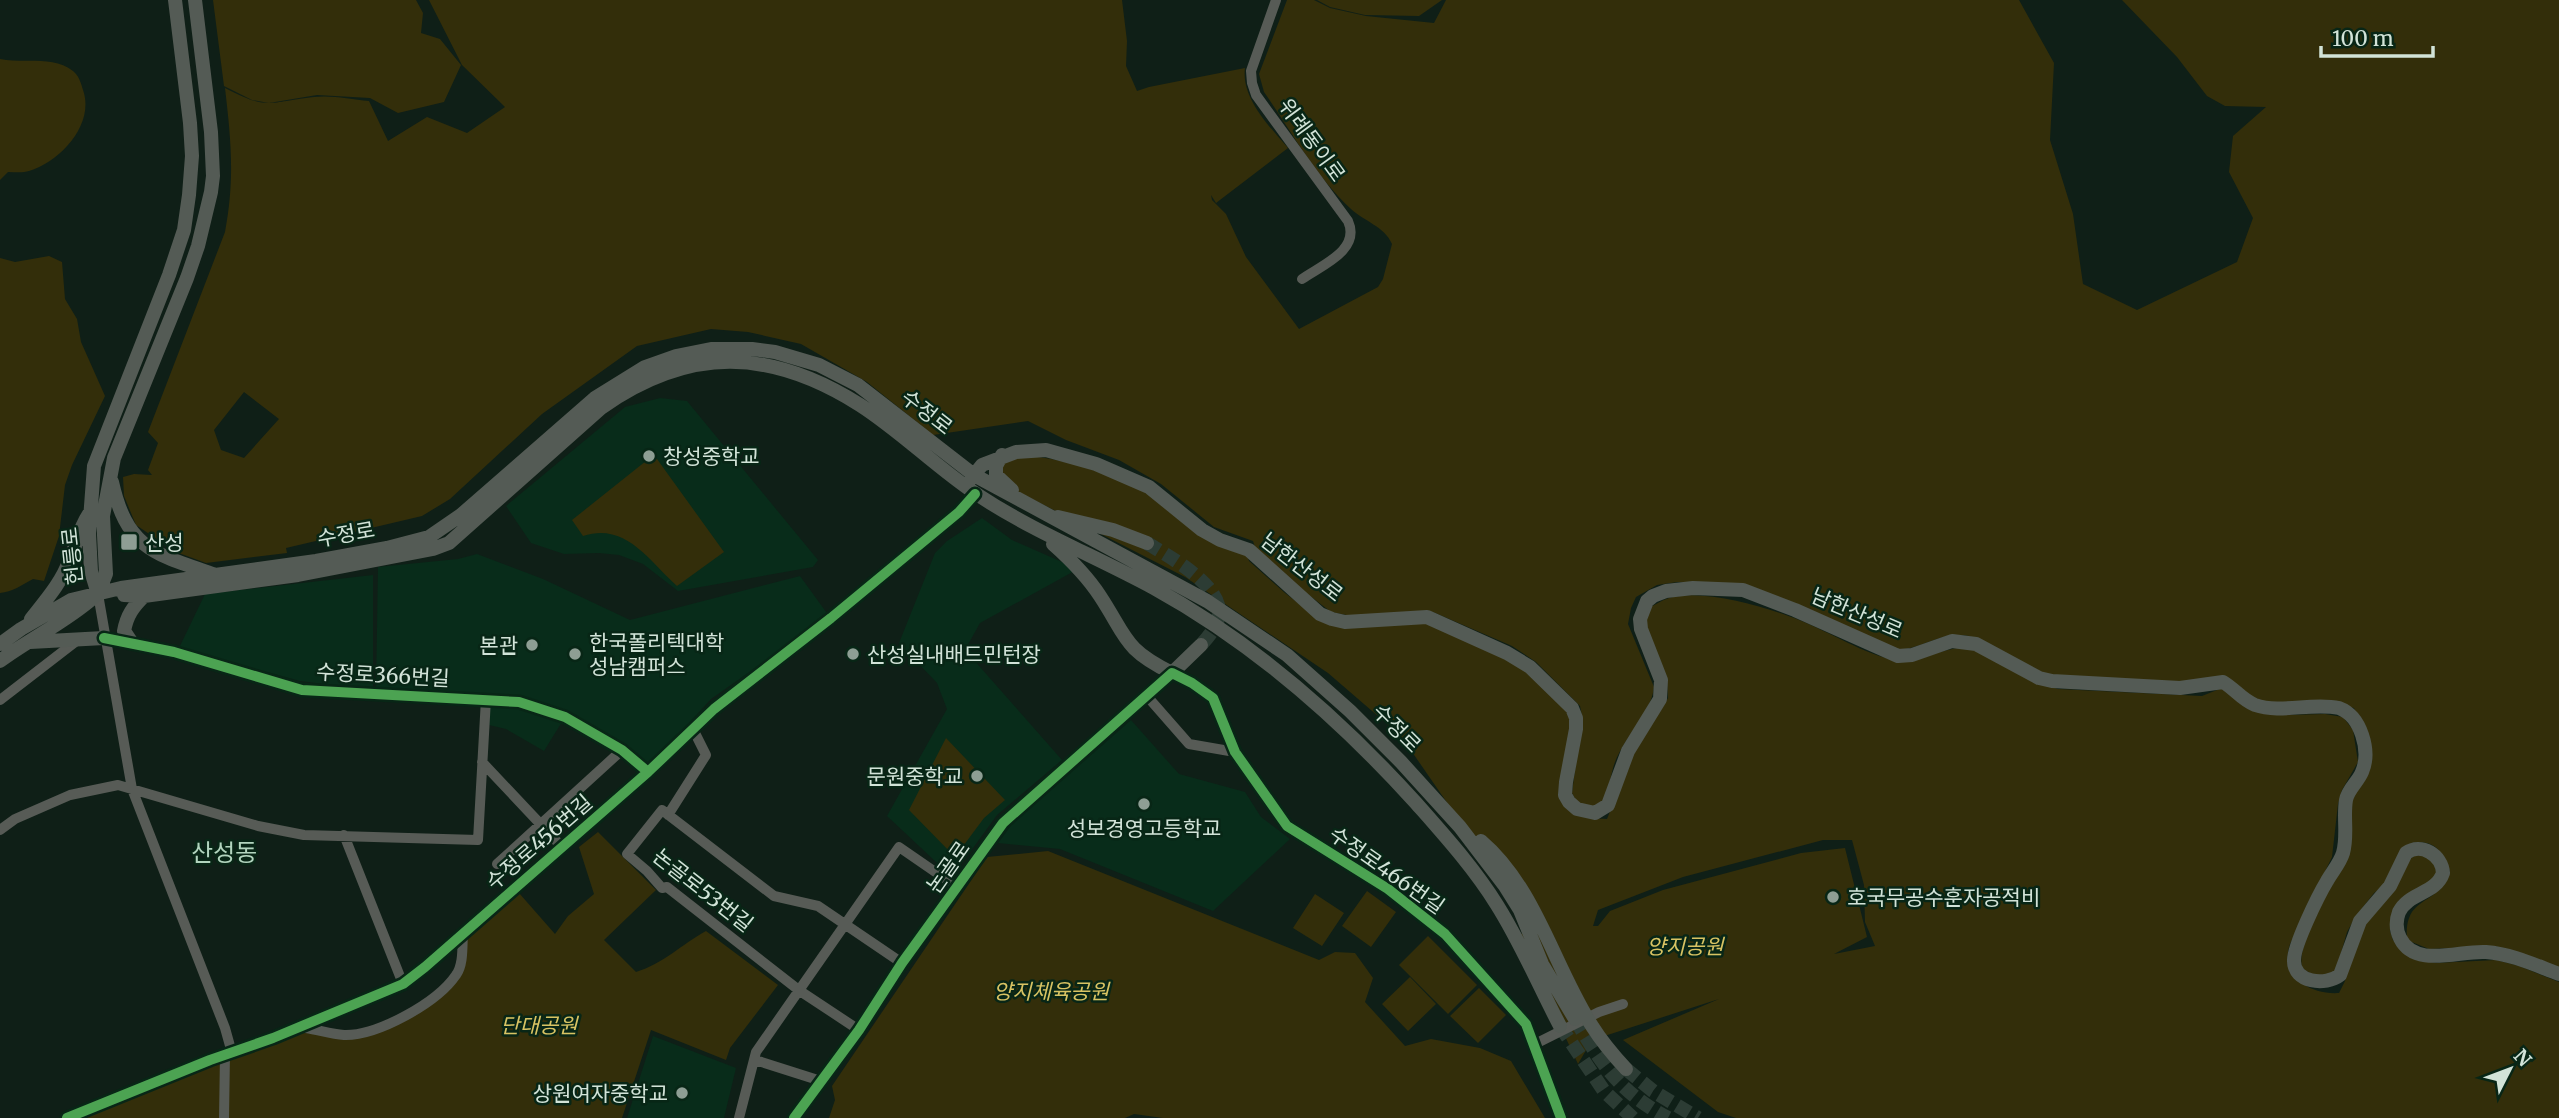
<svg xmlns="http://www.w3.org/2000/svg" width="2559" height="1118" font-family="Merriweather,'Noto Sans KR',serif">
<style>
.built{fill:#082c1a}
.green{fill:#332e0a;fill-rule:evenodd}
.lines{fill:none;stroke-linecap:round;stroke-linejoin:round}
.major-tunnel{stroke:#2c3c34;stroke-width:14;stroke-dasharray:14 7;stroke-linecap:butt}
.minor{stroke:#575b56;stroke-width:10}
.major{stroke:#545b55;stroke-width:14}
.cycleway-casing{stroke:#082616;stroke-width:15}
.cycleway{stroke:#4ca352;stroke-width:10}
.poi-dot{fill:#8e9e94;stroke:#082616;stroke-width:2.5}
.labels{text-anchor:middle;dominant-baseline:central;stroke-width:5;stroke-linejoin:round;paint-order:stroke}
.street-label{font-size:21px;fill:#d2e3d8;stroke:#082616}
.poi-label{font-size:21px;fill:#d2e3d8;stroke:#082616;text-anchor:start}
.park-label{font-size:21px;font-style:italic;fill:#d8c363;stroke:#082616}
.quarter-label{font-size:24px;fill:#b2d4be;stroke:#082616}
</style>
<rect width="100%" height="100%" fill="#0f1f17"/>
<path class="built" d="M660 398 687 401 818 560 813 567 678 591 643 564 619 555 599 553 564 554 531 543 506 506 625 407Z
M982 518 1012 540 1078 569 980 623 965 650 1062 760 997 815 952 877 887 816 947 709 937 683 899 643 935 553 947 541Z
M477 554 543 579 630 620 800 576 829 616 711 699 649 767 517 697 376 689 378 567 458 559Z
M373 575V690L300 681 179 648 205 594Z
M490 699 565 717 544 751 506 729 489 725Z
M1131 720 1179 774 1245 792 1261 817 1290 839 1213 911 1060 849 998 843 1012 824Z
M653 1036 736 1068 724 1118H627Z"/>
<path class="green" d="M213 0H416L423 13 421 33 440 39 461 65 444 102 398 113 370 98 317 95 269 103 252 100 224 86Z
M429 0H1122L1127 41 1126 66 1137 91 1149 87 1245 68C1241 98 1270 127 1288 148L1216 203 1211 195 1212 200 1226 214 1246 257 1299 329 1378 287 1383 279 1392 244C1385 227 1364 221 1351 209 1316 177 1291 131 1264 92L1259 74 1287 0H1314L1330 8 1366 16 1434 23 1446 0H2019L2054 63 2050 140 2073 214 2083 284 2137 310 2237 262 2253 218 2229 172 2233 136 2266 107 2225 106 2207 96 2177 57 2122 0H2559V967L2495 946 2429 949 2407 940C2404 893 2437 909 2450 871 2442 850 2434 839 2411 843L2393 866 2383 886 2374 893 2356 916 2347 932 2335 974 2316 977 2302 968C2297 946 2322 907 2329 885 2338 855 2345 824 2353 794L2359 786V720L2354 708 2345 706 2268 705 2240 692 2197 683 2047 677 1969 636C1943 631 1923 648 1899 650L1711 583 1677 582 1657 585 1636 597 1631 608 1628 624 1654 687C1651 714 1625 736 1615 762 1609 778 1610 796 1598 809 1584 808 1578 806 1572 793L1582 716 1580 706 1536 662 1512 646 1433 612 1416 611 1357 617 1331 612 1292 582 1256 550 1253 541 1214 527 1161 484 1119 460 1066 440 1028 421 933 435 867 382 801 344 748 332 711 329 637 346 542 414 450 499 422 516 286 548 287 553 206 563 176 552 136 525 124 496 123 477 134 474 152 475 148 470 158 443 148 432 225 232C235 179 231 140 225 88 269 111 268 102 314 97 331 95 351 99 369 101L388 141 427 117 467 133 505 107 462 65ZM244 392 279 419 244 458 221 450 214 430Z
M1317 0H1442L1419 16 1365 15 1330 7Z
M0 59C24 64 53 55 73 71 79 76 81 83 83 90 95 124 61 161 29 171 23 173 15 172 8 172L0 180Z
M49 256 62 262 65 299 77 319 81 342 105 396 72 465 65 485 59 536 44 581 33 579C22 585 12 592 0 593V258L15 262Z
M1030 456C1111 464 1179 510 1246 552L1249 561 1285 593 1324 623H1426L1505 657 1529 673 1569 713 1571 723 1561 800C1569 818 1589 818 1607 819L1632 756 1668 698 1667 682 1644 626 1645 610C1653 606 1660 601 1669 598 1702 588 1767 607 1799 620 1832 633 1863 654 1898 661 1912 664 1948 646 1970 647L2044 685 2058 689 2202 696 2222 688 2288 715 2325 714 2343 717 2353 730 2358 762 2342 790 2338 804 2332 857 2290 944C2279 976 2310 995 2339 993L2345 981 2359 935 2406 862 2419 852 2434 862 2437 875 2391 920 2390 931 2393 940 2402 948 2415 959 2436 963 2496 960 2519 966 2559 982V1118H1736L1718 1112 1623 1040 1719 999 1592 1040 1578 1064 1517 934 1529 933 1504 885 1401 736 1328 673 1185 577 1001 483 995 470 1009 458ZM1823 840H1852L1864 885 1865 922 1875 946 1834 954 1867 937 1845 848 1801 853 1663 890 1610 911 1598 926H1593L1598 910 1683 877Z
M651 457 657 459 724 552 677 586C649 561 626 522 583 536L572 520Z
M946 738 1005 800 984 818 955 857 909 810Z
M598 832 656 890 604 940 636 972C663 964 682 944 706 931L778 985 730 1048 726 1060 651 1030 622 1118H66L232 1053 316 1029 325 1036 390 1025 457 975 464 941 486 915 519 893 555 934 568 916 594 894 579 847Z
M1048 851 1319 960 1335 952 1355 953 1373 978 1365 1002 1405 1046 1431 1039 1480 1048 1511 1061 1545 1118H1163L1134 1114 1125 1118H829L835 1100 832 1086 987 857Z
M1367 891 1396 912 1371 947 1342 926Z
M1315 894 1344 913 1322 946 1293 928Z
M1428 936 1477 985 1448 1014 1399 965Z
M1410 977 1436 1004 1408 1031 1382 1004Z
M1479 988 1506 1015 1478 1043 1450 1016Z"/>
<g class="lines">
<path class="major-tunnel" d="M1147 543C1168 556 1211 579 1218 605 1223 620 1210 635 1201 645
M1575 1019C1602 1064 1619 1092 1668 1118
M1560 1026 1604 1091 1633 1118
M1626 1069 1653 1091 1698 1118"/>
<path class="minor" d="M1276 0 1251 71 1252 83 1256 95 1348 221C1361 250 1322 265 1302 279
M98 594 132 789 225 1028 232 1053
M104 638 174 652 302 690 519 702 565 717 622 750 648 772
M1146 695 1189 744 1235 752
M0 700 79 639
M482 762 562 847
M668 815 706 755 693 729
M0 830 15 819 70 795 118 785 258 826 304 835 478 840 486 699
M344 835 403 984
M497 864 622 750
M301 1025 306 1028C319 1030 331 1034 344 1035 377 1036 437 1003 456 975 464 964 462 945 463 932
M859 1030 800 991 667 887 662 888 647 871 627 854 662 810 774 896 818 906 902 963
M1533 1045 1599 1012 1623 1004
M755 1060 821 1081
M67 1118 210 1060 273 1038 403 984 425 967 648 772 714 709 831 618 959 512 975 494
M224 1118 225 1054
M739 1118 756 1052 899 847 957 887
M794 1118 859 1030 902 963 1003 823 1172 673 1192 683 1213 698 1235 752 1287 826 1388 889 1445 934 1526 1024 1561 1118"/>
<path class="major" d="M1002 455 996 466V475L1012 490
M112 482C127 549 155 554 213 574
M966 485 982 465 1016 452 1046 450 1096 464 1149 487 1202 530 1220 540 1249 550 1320 614 1332 619 1345 622 1427 617 1507 653 1530 667 1572 708 1576 718V729L1566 782 1565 795 1569 802 1577 809 1595 813 1608 805 1628 751 1660 699 1661 680 1641 629 1640 619 1647 601 1653 596 1666 591 1693 588 1743 590 1795 610 1898 656 1912 655 1952 641 1976 644 2039 678 2052 681 2180 688 2223 682C2235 689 2242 700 2255 705 2281 714 2312 702 2339 708 2361 716 2371 751 2362 772 2358 782 2348 789 2346 800 2343 817 2348 836 2343 853 2340 863 2332 872 2327 881 2318 896 2294 945 2294 960 2293 983 2326 986 2340 975L2360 921 2390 886 2406 853C2421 842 2442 855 2443 873 2436 894 2409 892 2399 912 2396 920 2396 930 2400 938 2415 969 2460 950 2486 952 2512 954 2535 965 2559 974
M1058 517 1113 530 1147 543
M1053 544C1071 560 1087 576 1100 596 1127 637 1123 649 1172 673L1201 645
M98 594 106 574 103 516 114 458 187 278 198 246 211 192 213 176 211 132 195 0
M98 594 91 571 89 533 94 466 169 275 184 230 189 195 192 156 190 123 175 0
M124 595 144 596 298 575 433 549 449 543 601 408C689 346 770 348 860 405 902 432 937 468 978 495 1034 532 1095 556 1154 588 1254 643 1339 718 1416 803 1445 836 1474 868 1497 905 1521 943 1539 986 1560 1026
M31 619C46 600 62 582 70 559 77 543 79 529 89 514
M30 642 104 638
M132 643 124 631C127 615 133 607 144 596
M0 644 21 629 71 600 121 588 316 561 387 548 429 537 461 515 595 398 645 367 676 356 711 349H752L775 352 819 365 858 385 974 475 1207 601 1287 655 1350 711 1401 762 1460 827 1505 886 1520 910 1542 964 1575 1019
M0 661C31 638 66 622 94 597
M1481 841C1536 888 1554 967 1592 1026 1602 1042 1614 1056 1626 1069"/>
<g class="cycleway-casing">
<path id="cycleway" d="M104 638 174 652 302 690 519 702 565 717 622 750 648 772
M67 1118 210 1060 273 1038 403 984 425 967 648 772 714 709 831 618 959 512 975 494
M794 1118 859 1030 902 963 1003 823 1172 673 1192 683 1213 698 1235 752 1287 826 1388 889 1445 934 1526 1024 1561 1118"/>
</g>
<use href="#cycleway" class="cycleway"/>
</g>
<g class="poi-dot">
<circle cx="649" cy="456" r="7"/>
<rect x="120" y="533" width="18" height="18" rx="3.5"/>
<circle cx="532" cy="645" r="7"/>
<circle cx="575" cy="654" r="7"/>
<circle cx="853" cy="654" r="7"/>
<circle cx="977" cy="776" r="7"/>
<circle cx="1144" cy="804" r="7"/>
<circle cx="1833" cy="897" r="7"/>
<circle cx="682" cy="1093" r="7"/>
</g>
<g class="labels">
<g class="street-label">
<text transform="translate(1312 140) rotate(54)">위례동이로</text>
<text transform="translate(927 412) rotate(38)">수정로</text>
<text transform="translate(346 534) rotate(-10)">수정로</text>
<text transform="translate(72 556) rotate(-96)">헌릉로</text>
<text transform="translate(1302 567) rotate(38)">남한산성로</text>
<text transform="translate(1857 613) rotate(23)">남한산성로</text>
<text transform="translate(383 675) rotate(3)">수정로366번길</text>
<text transform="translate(1397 728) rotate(45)">수정로</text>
<text transform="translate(539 842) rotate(-41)">수정로456번길</text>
<text transform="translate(948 867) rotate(-55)">논골로</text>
<text transform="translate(1387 870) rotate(35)">수정로466번길</text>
<text transform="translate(703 890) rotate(38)">논골로53번길</text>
</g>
<g class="poi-label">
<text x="663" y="456">창성중학교</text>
<text x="145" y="542">산성</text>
<text x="589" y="642">한국폴리텍대학<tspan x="589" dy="24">성남캠퍼스</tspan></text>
<text x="518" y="645" text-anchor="end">본관</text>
<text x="867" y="654">산성실내배드민턴장</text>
<text x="963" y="776" text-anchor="end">문원중학교</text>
<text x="1144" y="828" text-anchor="middle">성보경영고등학교</text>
<text x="1847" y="897">호국무공수훈자공적비</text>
<text x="668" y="1093" text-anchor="end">상원여자중학교</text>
</g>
<g class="park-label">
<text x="1685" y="946">양지공원</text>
<text x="1051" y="991">양지체육공원</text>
<text x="539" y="1025">단대공원</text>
</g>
<g class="quarter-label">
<text x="224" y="852">산성동</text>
</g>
</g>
<g transform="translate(2510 1069) rotate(48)" stroke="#082616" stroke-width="5" paint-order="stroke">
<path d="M0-5L12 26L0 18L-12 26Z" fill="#d2e3d8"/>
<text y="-10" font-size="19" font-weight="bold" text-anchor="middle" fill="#d2e3d8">N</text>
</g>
<path d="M2321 46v10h112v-10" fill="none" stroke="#d2e3d8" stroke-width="3.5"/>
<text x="2332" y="46" font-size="21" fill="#d2e3d8" stroke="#082616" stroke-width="5" paint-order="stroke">100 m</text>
</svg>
